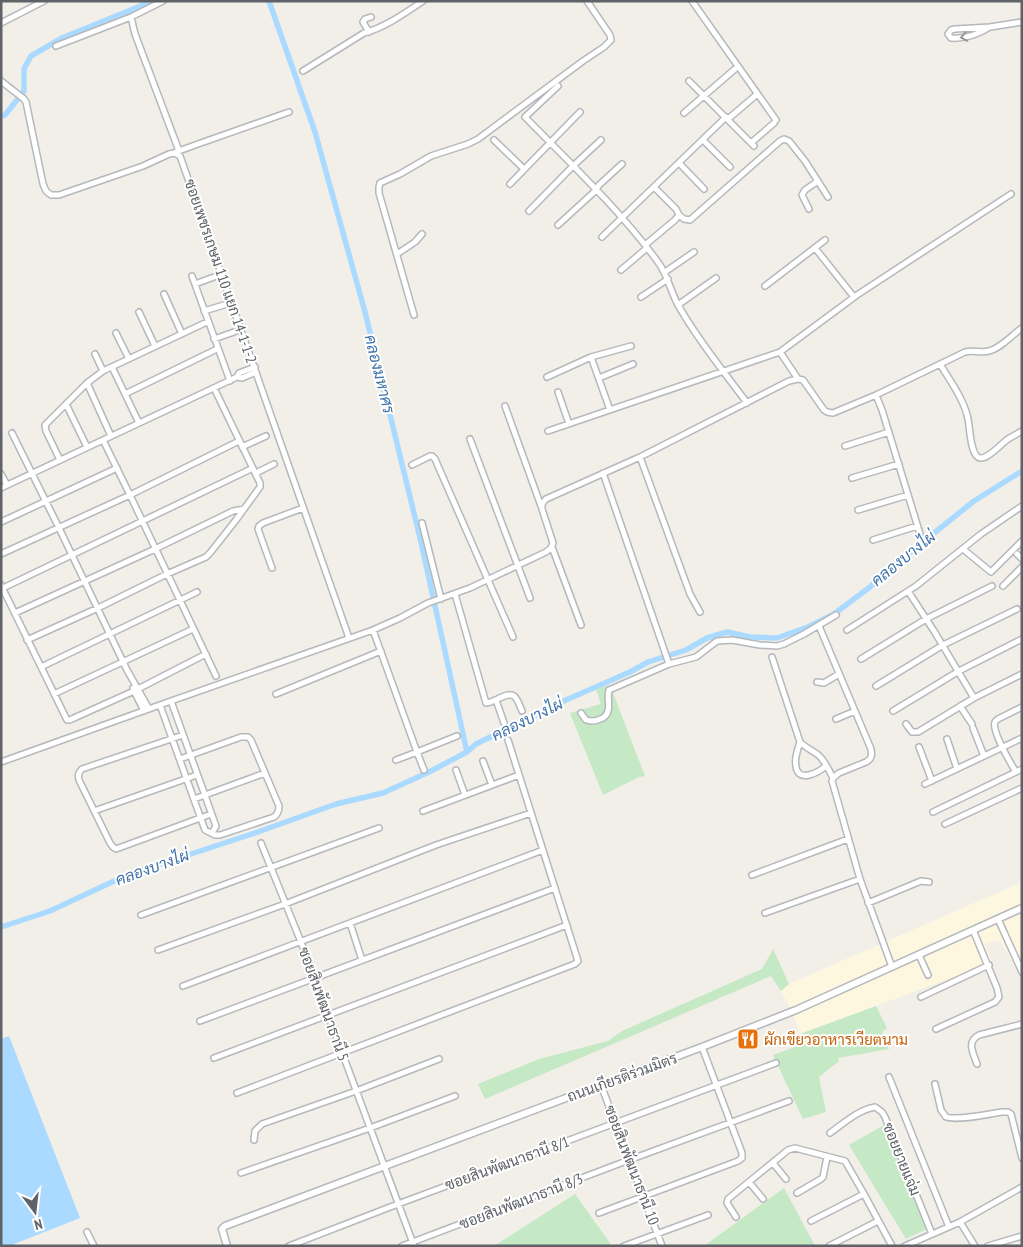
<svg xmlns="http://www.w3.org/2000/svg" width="1023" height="1247" font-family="'PT Sans Narrow',Sarabun,sans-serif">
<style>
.commercial{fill:#fef7e0}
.green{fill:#c5e8c5}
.water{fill:#aadaff}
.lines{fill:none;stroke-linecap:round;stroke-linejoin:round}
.canal{stroke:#aadaff;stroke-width:5.5}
.minor-casing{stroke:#b5b8bc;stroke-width:8}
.tertiary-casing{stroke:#b5b8bc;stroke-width:9}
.minor{stroke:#fff;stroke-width:5}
.tertiary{stroke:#fff;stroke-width:6}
.oneway{stroke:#979a9d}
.labels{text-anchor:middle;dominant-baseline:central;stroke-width:4;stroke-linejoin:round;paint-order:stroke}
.street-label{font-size:15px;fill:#5f6368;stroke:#fff}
.food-label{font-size:15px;fill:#c56008;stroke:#fff;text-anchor:start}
.water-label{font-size:16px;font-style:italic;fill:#4174aa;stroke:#fff}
</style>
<rect width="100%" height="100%" fill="#f1efe8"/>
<path class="commercial" d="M1022 882V966L1016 969 1000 940 985 944 992 963 800 1034 790 1007 781 991 789 984Z"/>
<path class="green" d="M610 685 645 776 639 777 603 795 570 713 601 704 596 689Z
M773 949 789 984 781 991 771 976 485 1099 478 1084 539 1059 608 1041 622 1031 762 969Z
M876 1006 887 1028 882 1032 889 1049 838 1058 839 1061 819 1077 826 1112 803 1119 773 1055 803 1044 800 1034Z
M891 1121 933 1226 906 1239 849 1145Z
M784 1188 815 1246H704Z
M575 1194 612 1246H494Z"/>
<path class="water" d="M9 1036 80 1218 9 1246H1V1039Z"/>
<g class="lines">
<path class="canal" d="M269 1 315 132 365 312 421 542 467 752
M1 116 5 115 24 91V69L31 56 62 38 138 7 151 1
M1 927 50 911 127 875 255 833 336 804 383 793 429 772 467 752 476 744 566 700 630 672 648 662 686 650 707 638 727 632 750 637 777 638 808 627 834 614 870 587 878 578 974 501 1022 471"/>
<g class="minor-casing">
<path id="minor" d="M692 1 776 120
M131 17 135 34 179 151
M1 23 44 1
M990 27C979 34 965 39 951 38L948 34 951 30 955 29 990 27 1022 22
M369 32 363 22 365 19 371 17
M56 46 131 17 163 1
M303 71 364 33C386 27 405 13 423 1
M1 81 24 99 26 102 43 184 46 191 51 195H59L143 166 169 154 174 153 180 156 349 638
M689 81 754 146
M558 86 525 117C571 164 619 209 658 262 669 277 671 295 681 310 700 343 725 373 747 403
M684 113 735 69
M728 119 755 96
M494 140 524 169
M703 140 730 167
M751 143 774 123
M176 152 198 144 289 112
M679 163 704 189
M510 184 580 112
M809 209 802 195 805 190 818 181
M529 211 573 166 601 140
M679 215 684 219 690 220 780 141 784 139 789 141 805 161 828 197
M558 225 593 193 599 185 622 164
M602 237 726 117
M645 245 675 220 679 215 676 209 654 187
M815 248 854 297
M397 254 415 242 422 234
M621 270 647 248
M665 272 694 252
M192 276 230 381
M195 284 214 277
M765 286 825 240
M164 294 182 334
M641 297 668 279
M678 305 716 278
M204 311 224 305
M139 312 155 346
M414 315 379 193V187L380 183 400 174 431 156 468 144 478 139 583 61 604 47 611 40 610 35 587 1
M116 333 129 359
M214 339 234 332
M95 354 103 371
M591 357 610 410
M940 364C950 381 964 399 968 419 970 427 970 456 980 458 988 459 1001 444 1008 439 1013 436 1017 434 1022 431
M112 367 139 423
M237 377 239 373 255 367
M547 377 591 357 631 346
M599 378 633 364
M798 379 780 352 857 295 1011 194
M87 383 111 436
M558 392 569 424
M125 394 217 349
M876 395 882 410 920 534
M66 404 87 447
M505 406 541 506
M548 431 780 352
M12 433 59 528 127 670 149 709
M470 439 530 598
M103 440 130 495 216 676
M845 446 889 432
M242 447 266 436
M640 457 690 594 700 612
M60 460 46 431 45 425 87 383 103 371 207 322
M412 465 430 456H432L435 459 513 637
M256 473 274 464
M603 473 669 664
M1 474 7 485
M852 478 899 464
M1 488 237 377 242 378 256 372
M858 510 908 495
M1 522 117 468
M422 523 441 599
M873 540 917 526
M552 547 581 625
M963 549 991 572 1022 541
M1 554 130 495 239 441
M1017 554 1022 559
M272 568 258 529 259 526 263 523 303 508
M1 585 67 720H70L74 718 134 691 206 654
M1003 586 1022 567
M3 588 253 468
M455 594 486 703C494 703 507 691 514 696 518 699 520 707 522 711
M15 613 155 549 233 511 244 509
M819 626 871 749C872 755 872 759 866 762L839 773 833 778 832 781 860 879
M373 630 417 752 457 736
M847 630 916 586 981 534 1022 506
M27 640 98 608 167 574 206 557 210 553 236 520 260 487V483L214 388
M772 657 800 742C805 747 811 750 817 754 824 759 829 770 833 778
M861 659 926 619 992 586
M41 667 197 592
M817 682 824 683 839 674
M876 686 943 645 1017 609
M133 688 134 691 144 711
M54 694 193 629
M276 694 381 651
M974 698 1022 674
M496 700 504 723
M171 701 216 826 212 833
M160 705 205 830 215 835H220L274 817C278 814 279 811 279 806L251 740 248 737H241L180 759
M960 706 972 724
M893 711 959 671 1022 639
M581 713 586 720C592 722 597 721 603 718 613 711 606 699 609 690L669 664 696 657 717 641 732 640 760 645 777 646 784 644 804 634 836 615
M836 719 855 711
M906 724 912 732H918L974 698 934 631 908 591
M973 728 984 756
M183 735 82 769C78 773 78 775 79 780L110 843 113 847 116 849 211 814
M947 739 957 769
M800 742C798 749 794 758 796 766 798 784 819 772 826 766
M919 747 932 781
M396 760 417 752 424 770
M483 761 492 785
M1 762 171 701 373 630 400 618 428 603 470 588 546 552 551 548 553 543 542 509V504L546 499 640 457 789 381 798 379 803 380 824 410 827 412 833 413 876 395 965 352C973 350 981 353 989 351 1001 348 1012 335 1022 328
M456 770 465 795
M1016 772C1011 764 991 730 995 722 996 720 997 720 998 719L1022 707
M925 784 1022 738
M194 799 265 773
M94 811 197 775
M423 811 519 775
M933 812 1022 769
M945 824 1022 788
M261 843 301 942 414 1246
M752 875 848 839
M868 903 921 881 929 882
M765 913 860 879 892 967
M141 915 379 828
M998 919 1022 972
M350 923 362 960
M158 950 285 904 436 845 531 813
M919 955 928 975
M183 986 543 850
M921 997 989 965
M200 1021 555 888
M936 1029 995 1002 999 997 997 988 973 930
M214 1058 567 925
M977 1064C973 1052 966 1042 979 1035L1022 1024
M889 1077 949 1227
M935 1084 941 1110 946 1117C958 1121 989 1114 1002 1112H1008L1011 1114 1022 1158
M601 1085 662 1246
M237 1093 575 964 578 961 508 740
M830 1133C844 1123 858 1110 875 1107L882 1112 885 1117 932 1234
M254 1140 255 1131 262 1124 356 1091 439 1059
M773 1163 786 1179
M241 1173 370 1128 455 1096
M749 1182 763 1199
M797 1193 821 1179 823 1177 827 1157
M599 1213 738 1161 742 1158V1153L702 1047
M736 1217 727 1203 728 1199 788 1150 795 1148 845 1161 864 1194 892 1246
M811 1221 864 1194
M960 1222 975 1246
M87 1232 94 1246
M289 1246 398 1204 776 1063
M402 1246 629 1160 789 1101
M624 1246 708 1215
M829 1246 878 1221
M905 1246 960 1222 1022 1187
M988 1246 1022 1236"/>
</g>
<g class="tertiary-casing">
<path id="tertiary" d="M227 1246 222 1229 225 1226 702 1047 796 1010 1022 908"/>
</g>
<use href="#minor" class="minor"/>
<use href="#tertiary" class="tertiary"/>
</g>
<defs><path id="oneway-chevron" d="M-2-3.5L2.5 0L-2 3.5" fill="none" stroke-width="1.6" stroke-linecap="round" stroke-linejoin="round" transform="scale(1.25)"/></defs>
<use class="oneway" href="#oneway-chevron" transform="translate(964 37) rotate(169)"/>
<defs>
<g id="restaurant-square" transform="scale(1.125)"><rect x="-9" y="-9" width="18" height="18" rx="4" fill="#e8710a" stroke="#fff"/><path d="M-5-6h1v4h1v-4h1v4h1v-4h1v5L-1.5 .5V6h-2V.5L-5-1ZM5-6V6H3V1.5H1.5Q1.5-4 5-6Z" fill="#fff"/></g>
</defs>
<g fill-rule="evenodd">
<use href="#restaurant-square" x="748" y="1039"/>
</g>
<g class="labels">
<g class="street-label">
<text transform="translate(221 271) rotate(71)">ซอยเพชรเกษม 110 แยก 14-1-1-2</text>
<text transform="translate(324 1004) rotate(70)">ซอยสินพัฒนาธานี 5</text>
<text transform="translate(622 1077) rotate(-20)">ถนนเกียรติร่วมมิตร</text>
<text transform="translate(902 1159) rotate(68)">ซอยยายแจ่ม</text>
<text transform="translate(507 1163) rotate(-20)">ซอยสินพัฒนาธานี 8/1</text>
<text transform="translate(632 1165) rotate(69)">ซอยสินพัฒนาธานี 10</text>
<text transform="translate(521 1201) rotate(-21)">ซอยสินพัฒนาธานี 8/3</text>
</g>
<g class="food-label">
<text x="764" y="1039">ผักเขียวอาหารเวียตนาม</text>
</g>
<g class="water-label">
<text transform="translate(380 374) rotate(76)">คลองมหาศร</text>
<text transform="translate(903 558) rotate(-39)">คลองบางไผ่</text>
<text transform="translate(527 719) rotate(-26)">คลองบางไผ่</text>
<text transform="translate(152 867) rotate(-20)">คลองบางไผ่</text>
</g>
</g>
<rect width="1023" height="1247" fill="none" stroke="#5f6368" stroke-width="5"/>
<g transform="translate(35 1212) rotate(165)" stroke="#ffffff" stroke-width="4" paint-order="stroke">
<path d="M0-4L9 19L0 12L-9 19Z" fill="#5f6368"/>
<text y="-8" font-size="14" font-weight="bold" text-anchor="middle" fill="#5f6368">N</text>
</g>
</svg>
